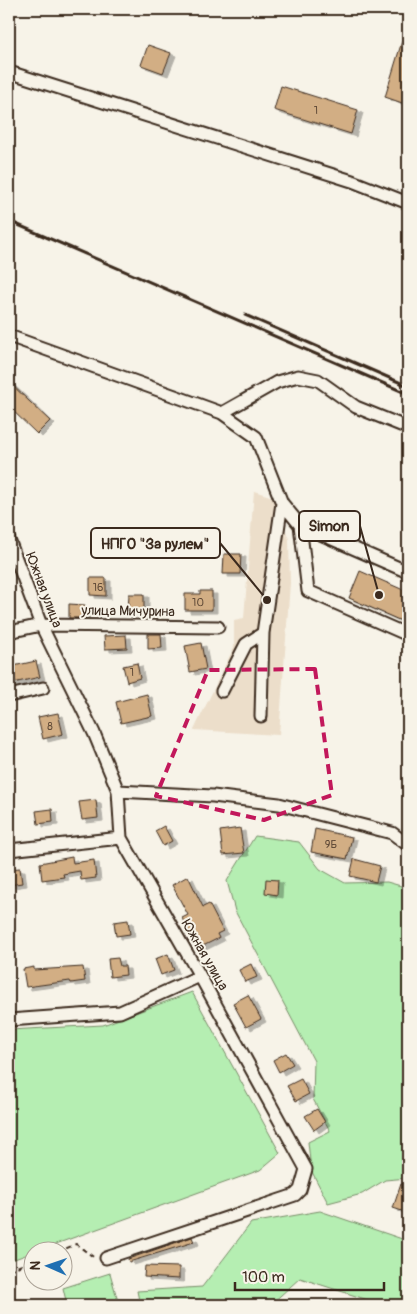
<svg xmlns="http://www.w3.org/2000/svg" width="417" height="1314" font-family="Pangolin,sans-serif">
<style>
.built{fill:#ecdeca}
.green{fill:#b5eeb2;stroke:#788c68}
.building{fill:#d2ae84;stroke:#3b2a1e;filter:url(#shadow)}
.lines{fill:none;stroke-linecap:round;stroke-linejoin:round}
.minor-casing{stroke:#3b2a1e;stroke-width:15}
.path{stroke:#3b2a1e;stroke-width:2;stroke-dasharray:5 4;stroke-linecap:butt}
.minor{stroke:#f7f3e8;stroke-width:11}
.rail{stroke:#3b2a1e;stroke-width:3}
.marked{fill:none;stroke:#c2185b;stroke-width:4;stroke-dasharray:10 6;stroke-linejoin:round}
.labels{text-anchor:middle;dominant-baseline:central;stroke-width:4;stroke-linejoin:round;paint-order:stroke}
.number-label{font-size:11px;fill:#614b38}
.street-label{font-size:14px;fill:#3b2a1e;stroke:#f7f3e8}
.leader{fill:none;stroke:#3b2a1e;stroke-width:2}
.callout-dot{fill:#3b2a1e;stroke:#f7f3e8;stroke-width:2}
.callout{fill:#f7f3e8;stroke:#3b2a1e;stroke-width:2}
.callout-label{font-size:15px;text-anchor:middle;font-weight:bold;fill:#3b2a1e}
</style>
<defs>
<filter id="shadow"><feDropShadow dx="5" dy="3" stdDeviation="0" flood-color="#0004"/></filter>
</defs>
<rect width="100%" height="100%" fill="#f7f3e8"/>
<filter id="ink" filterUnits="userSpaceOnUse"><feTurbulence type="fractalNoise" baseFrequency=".02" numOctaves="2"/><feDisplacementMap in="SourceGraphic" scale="10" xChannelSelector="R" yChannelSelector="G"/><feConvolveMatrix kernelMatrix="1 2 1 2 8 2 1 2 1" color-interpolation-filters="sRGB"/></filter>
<g filter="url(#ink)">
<path class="built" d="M254 491 273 497 289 539 290 583 279 735 194 730 234 647V620L244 618Z"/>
<path class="green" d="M255 836 299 842 320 869 345 883 387 882 408 888V1178L385 1180 362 1194 328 1203 311 1170 308 1142 330 1131 313 1099 314 1061 235 911 227 881Z
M192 992 280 1153 260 1170 9 1261V1030L103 1025Z
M320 1211 408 1241V1305H376L368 1300 300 1278 270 1305H140L137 1291 202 1287 251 1223Z
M110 1273 119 1305H67L63 1288Z"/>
<path class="building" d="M406 28H408V105L385 97Z
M148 45 171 53 163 73 141 65Z
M281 86 358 110 351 134 274 110Z
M9 382 50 421 37 434 9 407Z
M224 554H241L240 574H223Z
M360 571 408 592V624L349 598Z
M90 578H106V596L90 595Z
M200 591H212V610H185V594H200Z
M129 594H144V612H128Z
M69 604 85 605 84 618H69Z
M148 634H161L162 648 148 649Z
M126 635 127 648 105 649 104 636Z
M201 643 206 669 190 672 185 646Z
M36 661 40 677 9 684V667Z
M137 663 140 678 127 682 123 666Z
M147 694 152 716 121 723 116 702Z
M58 713 63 734 43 739 38 717Z
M96 800 98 818 82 820 79 802Z
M52 809 53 822 38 824 36 811Z
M164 826 172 841 163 846 155 831Z
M240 828 244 853 223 855 220 831Z
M315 829 352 837 347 859 311 852Z
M72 857 73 863 94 860 96 878 81 880 80 871 63 874 64 877 42 880 40 863Z
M354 859 380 866 376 882 350 876Z
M20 868 22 883 9 885V869Z
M188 876 203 907 209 904 223 931 217 934 219 938 197 949 182 918 188 915 172 885Z
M266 879 278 880 277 895 265 893Z
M128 920 130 934 116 936 114 922Z
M168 954 174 970 161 975 155 959Z
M118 958 120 966H125L126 975 110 977 108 959Z
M251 964 257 977 245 982 239 970Z
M34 967V970L83 967 85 981 71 983 70 981 26 987 23 969Z
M248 995 261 1019 246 1027 233 1003Z
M286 1053 293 1064 279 1072 273 1060Z
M301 1079 309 1094 296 1101 287 1086Z
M317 1109 325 1122 314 1130 305 1116Z
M401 1184 408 1187V1213L393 1208Z
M192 1237 194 1242 129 1262 128 1259Z
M145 1266 179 1267V1279L144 1277Z"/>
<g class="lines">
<g class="minor-casing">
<path id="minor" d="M9 72 352 181 408 203
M9 336 222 413 256 437 282 503 300 525 408 572
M222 413 277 382 298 376 318 380 356 407 408 428
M300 525 308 591 408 635
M9 540 41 625 94 733 118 791 121 838 200 976 306 1169 300 1190 295 1195 106 1258
M9 632 41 625 218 627
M222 691 246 644 263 633
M9 696 43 688
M261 716 263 633 282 503
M118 791 213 796 279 804 392 833 408 845
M9 850 121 838
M9 1020 120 1012 200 976"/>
</g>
<path class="path" d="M407 855 405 872 408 881
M58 1252 76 1244 96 1259
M9 1270 32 1261"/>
<use href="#minor" class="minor"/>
<path class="rail" d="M9 221 408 394
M245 315 408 386"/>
</g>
</g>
<path class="marked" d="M315 669 332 795 264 820 156 796 208 670Z"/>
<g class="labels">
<g class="number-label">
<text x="316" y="110">1</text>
<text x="98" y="587">16</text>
<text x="198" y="602">10</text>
<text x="132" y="672">1</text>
<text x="50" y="726">8</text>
<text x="331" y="844">9Б</text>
</g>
<g class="street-label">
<text transform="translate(44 590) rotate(69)">Южная улица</text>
<text transform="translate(128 611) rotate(1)">улица Мичурина</text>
<text transform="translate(205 955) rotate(60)">Южная улица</text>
</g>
</g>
<path class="leader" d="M379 595L360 526M267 600L220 543"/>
<g class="callout-dot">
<circle cx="379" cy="595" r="5"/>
<circle cx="267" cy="600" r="5"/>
</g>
<g class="callout">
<rect x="299" y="511" width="61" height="30" rx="5"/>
<rect x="91" y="528" width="129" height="30" rx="5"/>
</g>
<g class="callout-label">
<text x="329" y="531">Simon</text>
<text x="155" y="549">НПГО "За рулем"</text>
</g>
<rect width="417" height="1314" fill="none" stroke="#f7f3e8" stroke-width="30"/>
<rect x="15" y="15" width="387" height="1284" fill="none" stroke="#3b2a1e" stroke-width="2" filter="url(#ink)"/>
<g transform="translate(48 1266) rotate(272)"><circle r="24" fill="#f7f3e8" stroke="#aca397"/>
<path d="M0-4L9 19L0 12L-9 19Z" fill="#1f6fb2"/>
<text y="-8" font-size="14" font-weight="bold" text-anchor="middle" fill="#3b2a1e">N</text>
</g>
<path d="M235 1282v8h149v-8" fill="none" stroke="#3b2a1e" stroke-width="2.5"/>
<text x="242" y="1282" font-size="15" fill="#3b2a1e" stroke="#f7f3e8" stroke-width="4" paint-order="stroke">100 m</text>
</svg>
